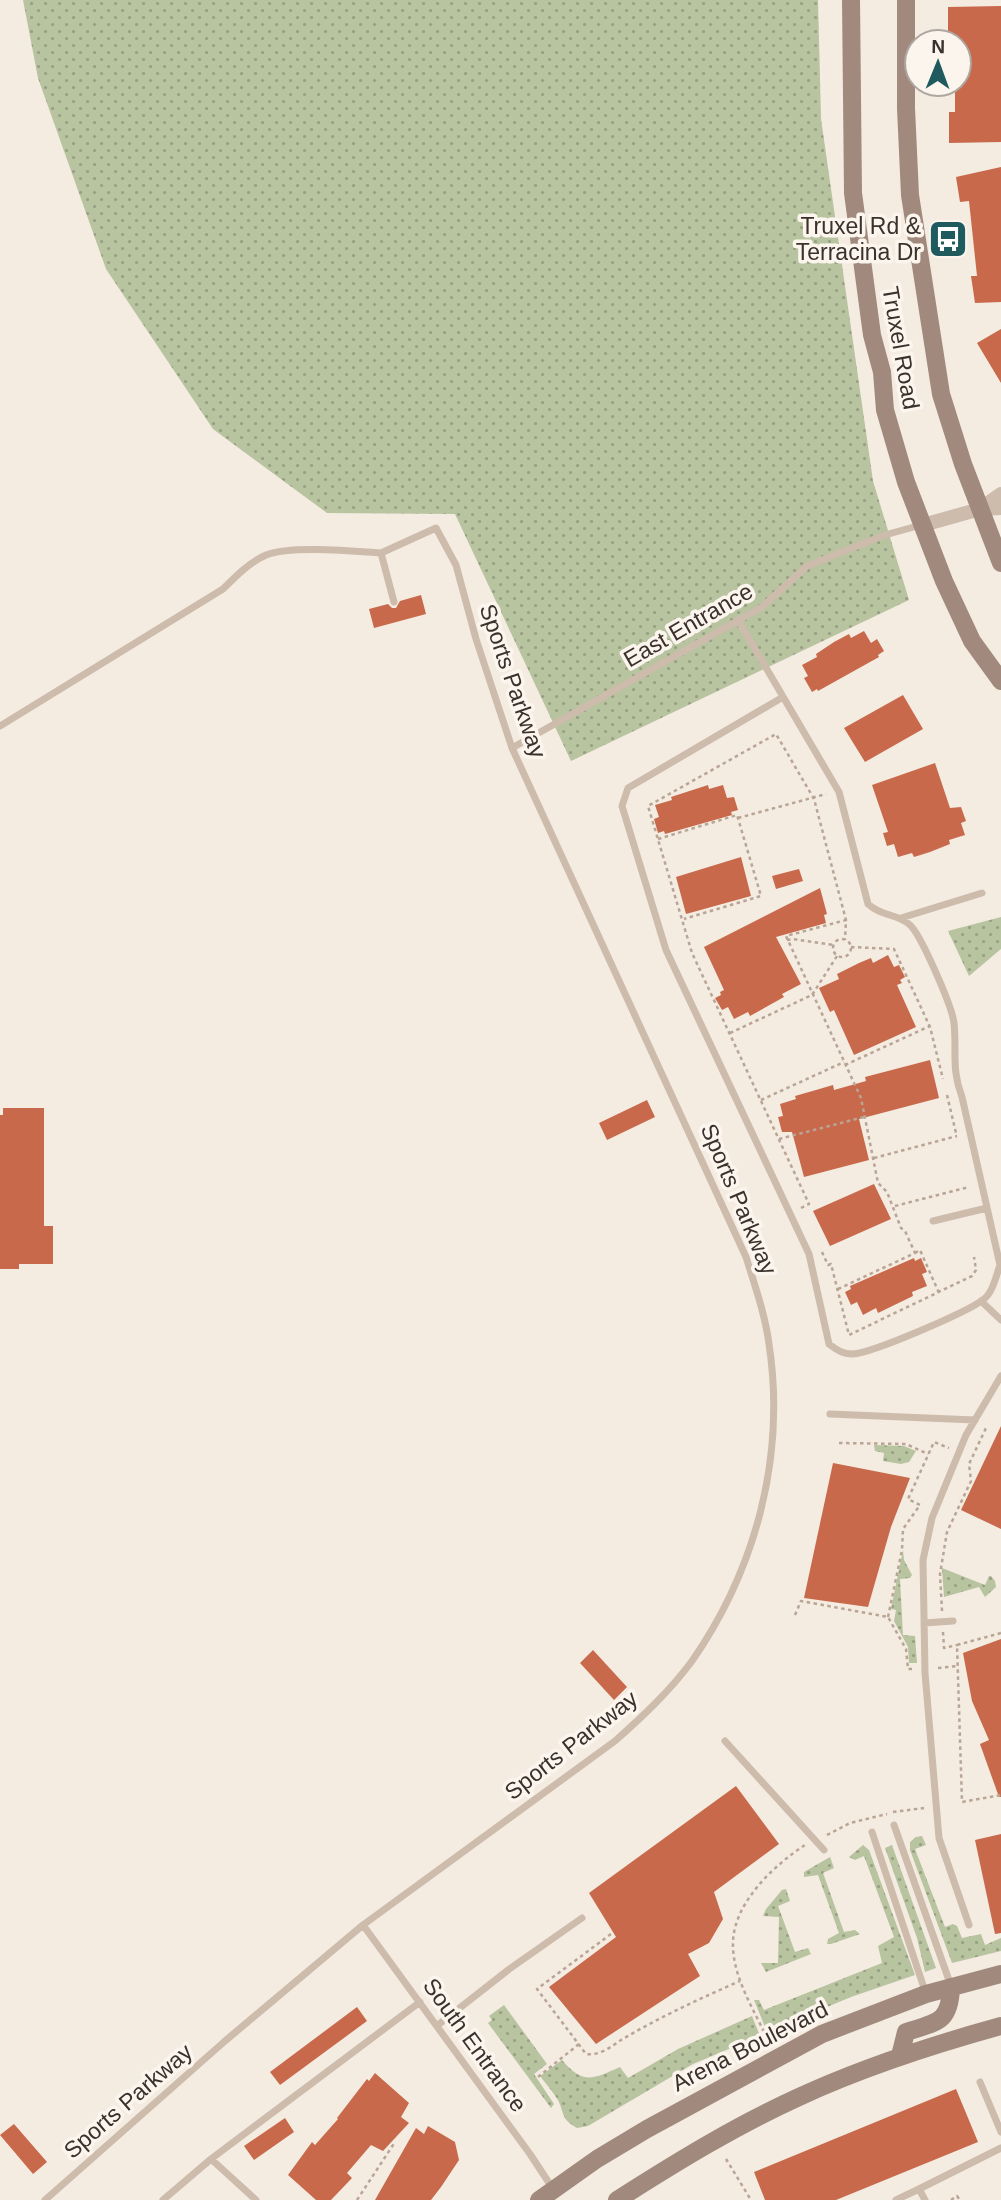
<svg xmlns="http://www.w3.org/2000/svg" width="1001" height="2200" font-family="Helvetica,sans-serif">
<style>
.grass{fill:url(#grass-dots)}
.building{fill:#c8694b}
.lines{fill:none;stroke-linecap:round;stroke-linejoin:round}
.path{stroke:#b9a596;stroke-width:2.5;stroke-dasharray:3.5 3.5;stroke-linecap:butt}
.service{stroke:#cdbbac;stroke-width:7}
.minor{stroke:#cdbbac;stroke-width:14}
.secondary{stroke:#a18a7d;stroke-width:18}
.labels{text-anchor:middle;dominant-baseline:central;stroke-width:7;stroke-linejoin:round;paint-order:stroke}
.poi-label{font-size:23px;fill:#3b302b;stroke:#fbf5ee;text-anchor:end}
.street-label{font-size:23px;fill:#3b302b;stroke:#fbf5ee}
</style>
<defs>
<pattern id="grass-dots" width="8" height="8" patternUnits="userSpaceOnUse" patternTransform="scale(1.75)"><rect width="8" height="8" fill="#b8c4a0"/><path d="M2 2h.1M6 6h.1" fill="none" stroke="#97a083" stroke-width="1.8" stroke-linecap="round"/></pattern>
</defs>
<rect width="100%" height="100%" fill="#f4ebe1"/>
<path class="grass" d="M23 0H818L821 119 873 481 909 600 571 761 455 514 327 513 213 429 106 269 38 78Z
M1001 917V949L969 976 948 931Z
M874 1445 904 1446 916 1451 909 1462 901 1464 883 1461 884 1453 875 1451Z
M903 1550 904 1560 912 1575 910 1578 900 1579 903 1635 915 1636 917 1663H909L908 1647 894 1621 896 1610 891 1609Z
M942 1568 985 1585 989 1576H991L995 1581 996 1587 985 1597 979 1587 944 1597Z
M922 1836 926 1845 915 1849 945 1927 953 1924 957 1926 962 1938 981 1934 985 1945 1001 1938V1951L952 1963 910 1850V1842L916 1837Z
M863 1845 869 1850 915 1975 851 1997 767 2032 754 2000H759L764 2010 882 1963 878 1946 894 1937 864 1856 855 1860 849 1857Z
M892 1845 936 1968 925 1972 917 1938 885 1848Z
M830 1857 834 1868 823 1873 844 1932 855 1930 860 1934 831 1944H827L828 1939 839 1933 818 1875 804 1877V1872Z
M786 1889 790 1901 778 1906 795 1952 808 1948 811 1954 766 1972 761 1963H778L779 1917 763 1916 766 1909 782 1890Z
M504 2005 547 2064 534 2074 554 2104 551 2108 488 2023 492 2020 489 2016Z
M752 2016 760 2036 693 2064 588 2126 577 2128C560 2118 565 2114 558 2100 553 2092 546 2084 540 2076L562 2060C583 2085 593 2079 620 2067L628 2078 678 2049Z"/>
<path class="building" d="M1001 6V142L949 143V112H955V84H959V42H955L954 34H948V7Z
M1001 167V302L975 303 971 276H977L969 201 960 202 956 177Z
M1001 329V383L977 343Z
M421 595 426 614 374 628 369 609 388 604 392 608H396L400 601Z
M864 631 871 643 877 639 884 651 878 655 879 657 818 691 817 689 812 692 804 678 808 676 802 665 817 657 816 654 834 642 849 634 851 638Z
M903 695 923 729 865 762 844 728Z
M935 763 950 808 961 807 966 821 961 823 965 835 949 840 950 844 930 852 914 857 912 853 898 857 894 844 887 846 883 833 888 832 872 785Z
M708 785 709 789 723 785 727 798 734 797 738 810 731 812 732 815 665 834 664 831 658 833 654 819 659 817 655 805 672 800 671 797Z
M741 857 751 896 686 914 676 877Z
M799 869 803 881 776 889 772 876Z
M820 888 827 914 824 915 826 923 776 937 801 984 782 994 784 997 750 1016 748 1012 734 1019 728 1007 722 1010 715 998 721 995 720 992 724 990 704 947Z
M888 955 894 967 899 965 905 977 900 980 902 983 897 985 916 1027 854 1055 834 1010 830 1012 819 988 839 979 837 974 859 963 871 958 873 963Z
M930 1060 939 1098 859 1119 869 1160 804 1177 792 1132H782L778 1117 783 1116 780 1104 796 1099 795 1096 816 1090 833 1085 834 1090 866 1081 865 1077Z
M647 1100 655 1117 607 1140 599 1123Z
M3 1108H44V1226H53V1264H19V1269H0V1115H3Z
M874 1184 891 1219 830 1246 813 1211Z
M914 1258 915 1261 921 1258 927 1272 922 1274 927 1286 912 1292 913 1296 878 1313 876 1308 863 1315 857 1302 851 1305 845 1292 851 1289 850 1286Z
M1001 1426V1529L961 1510Z
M833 1463 910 1478 891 1527 868 1607 804 1598Z
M1001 1639V1797H999L980 1744 989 1740 972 1701 963 1653Z
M593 1650 627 1687 614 1700 580 1663Z
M736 1786 779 1844 714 1892 723 1919 709 1943 688 1954 700 1976 596 2044 549 1987 616 1937 589 1893Z
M1001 1834V1933L995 1934 975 1840Z
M357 2007 367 2021 280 2085 270 2072Z
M375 2073 409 2103 401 2117 409 2123 383 2151 371 2145 347 2173 352 2178 331 2200H316L288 2175 312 2142 315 2145 338 2119 337 2118 367 2079 369 2081Z
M956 2089 978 2142 836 2200H765L754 2172Z
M285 2118 294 2132 254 2160 244 2146Z
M14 2124 47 2162 33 2174 0 2135Z
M428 2126 455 2142 459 2160 441 2187 431 2200H375L416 2128 424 2134Z"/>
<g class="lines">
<path class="path" d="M738 818 826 794
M658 839 737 815 761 896 684 919
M833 948a9 9 0 1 1 18 0a9 9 0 1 1-18 0Z
M787 940 793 939 833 945
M851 947 894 949 930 1027 943 1079
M730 1033 812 995 837 956
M845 1065 930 1026
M947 1095 956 1133
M761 1100 844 1062
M779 1139 864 1117
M874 1158 957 1136
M895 1206 969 1187
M801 1208 809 1204 692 953 648 806 776 734 814 799 846 920 845 940
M822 1252 828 1265 831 1264 849 1335 972 1276 976 1270 974 1257
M915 1253 920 1250 939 1293
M838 1289 915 1253 905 1231 901 1228 887 1192 878 1183 861 1098 786 936 846 920
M839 1443 906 1444 928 1454
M942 1611 940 1574 947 1532 971 1481 969 1464 986 1428
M795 1615 801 1601 888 1617 906 1649 908 1669H914
M888 1617 902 1550 903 1529 920 1505 908 1499 934 1442 949 1448
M943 1632 944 1648 957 1645
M1001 1633 957 1645 962 1802 1001 1795
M938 1668 958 1666
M893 1812 924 1808
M827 1835 850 1823 887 1814
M611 1934 537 1989 586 2054C599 2056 611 2047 621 2040 660 2017 699 1999 740 1981
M767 2038C754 2010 734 1979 733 1947 731 1905 773 1866 805 1845
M538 2077 579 2044
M726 2159 751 2200
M357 2200 395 2142
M951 2200 957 2196 960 2200"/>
<path class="service" d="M738 620 839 792 868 904C882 917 897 913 910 925 921 935 952 1006 954 1023 957 1052 951 1068 962 1097L1000 1265C996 1276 993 1292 984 1299 968 1312 872 1353 853 1354 842 1354 837 1350 829 1344L809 1254 666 950 622 806 628 788 783 697
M0 726 223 589C236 576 250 562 266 555 291 545 353 551 381 553L394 602
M512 748 762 607 807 566 885 535 921 525
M901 918 982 893
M933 1221 987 1208
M981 1301 1001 1320
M830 1414 975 1420
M924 1623 953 1621
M725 1741 824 1850
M894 1825 951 1986
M872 1832 926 1994
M363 1925 530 2154 553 2189
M969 1925 939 1838 925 1673 923 1560 932 1518 966 1435 1001 1376
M438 2025 508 1970 582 1918
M980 2082 1001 2132
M211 2159 256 2200
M919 2189 1001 2148
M45 2200 225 2041 363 1925 615 1741C642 1717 670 1691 692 1661 756 1569 786 1456 769 1344 765 1314 755 1286 746 1257L512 748 476 639 456 565 436 528 381 553
M163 2200 211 2159 420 2002
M896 2200 919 2189 925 2200"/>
<path class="minor" d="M981 508 1001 494
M923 525 980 509 1001 508"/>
<path class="secondary" d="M851 0 853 193 872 335 882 372 885 410 906 482 944 581 972 641 1001 681
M906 0V108L910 195 941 394 963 464 1001 563
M900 2056 906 2032C937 2022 950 2023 951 1987
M539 2200 597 2159 647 2129 822 2034 926 1994 1001 1974
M617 2200C675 2163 735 2126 799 2097 864 2067 932 2045 1001 2026"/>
</g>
<defs>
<g id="bus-square" transform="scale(2.0125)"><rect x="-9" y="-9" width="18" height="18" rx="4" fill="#1f5a5e" stroke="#fbf5ee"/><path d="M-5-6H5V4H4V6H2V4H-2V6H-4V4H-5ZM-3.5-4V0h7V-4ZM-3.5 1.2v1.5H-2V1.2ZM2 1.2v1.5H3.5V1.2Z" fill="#fff"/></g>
</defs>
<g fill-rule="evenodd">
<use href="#bus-square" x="948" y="239"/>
</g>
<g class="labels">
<g class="poi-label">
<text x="921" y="226">Truxel Rd &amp;<tspan x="921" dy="26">Terracina Dr</tspan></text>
</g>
<g class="street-label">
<text transform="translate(901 348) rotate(80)">Truxel Road</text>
<text transform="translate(688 625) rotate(-30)">East Entrance</text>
<text transform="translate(513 681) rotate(71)">Sports Parkway</text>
<text transform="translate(739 1199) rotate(67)">Sports Parkway</text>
<text transform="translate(571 1745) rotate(-38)">Sports Parkway</text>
<text transform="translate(475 2045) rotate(54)">South Entrance</text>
<text transform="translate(750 2046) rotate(-27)">Arena Boulevard</text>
<text transform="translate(128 2101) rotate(-41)">Sports Parkway</text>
</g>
</g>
<g transform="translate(938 63) rotate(1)"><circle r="33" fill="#fbf5ee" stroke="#aea6a0" stroke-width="2"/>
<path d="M0-5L12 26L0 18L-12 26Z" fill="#1f5a5e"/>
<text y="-10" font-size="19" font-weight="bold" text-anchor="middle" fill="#3b302b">N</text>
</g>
</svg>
